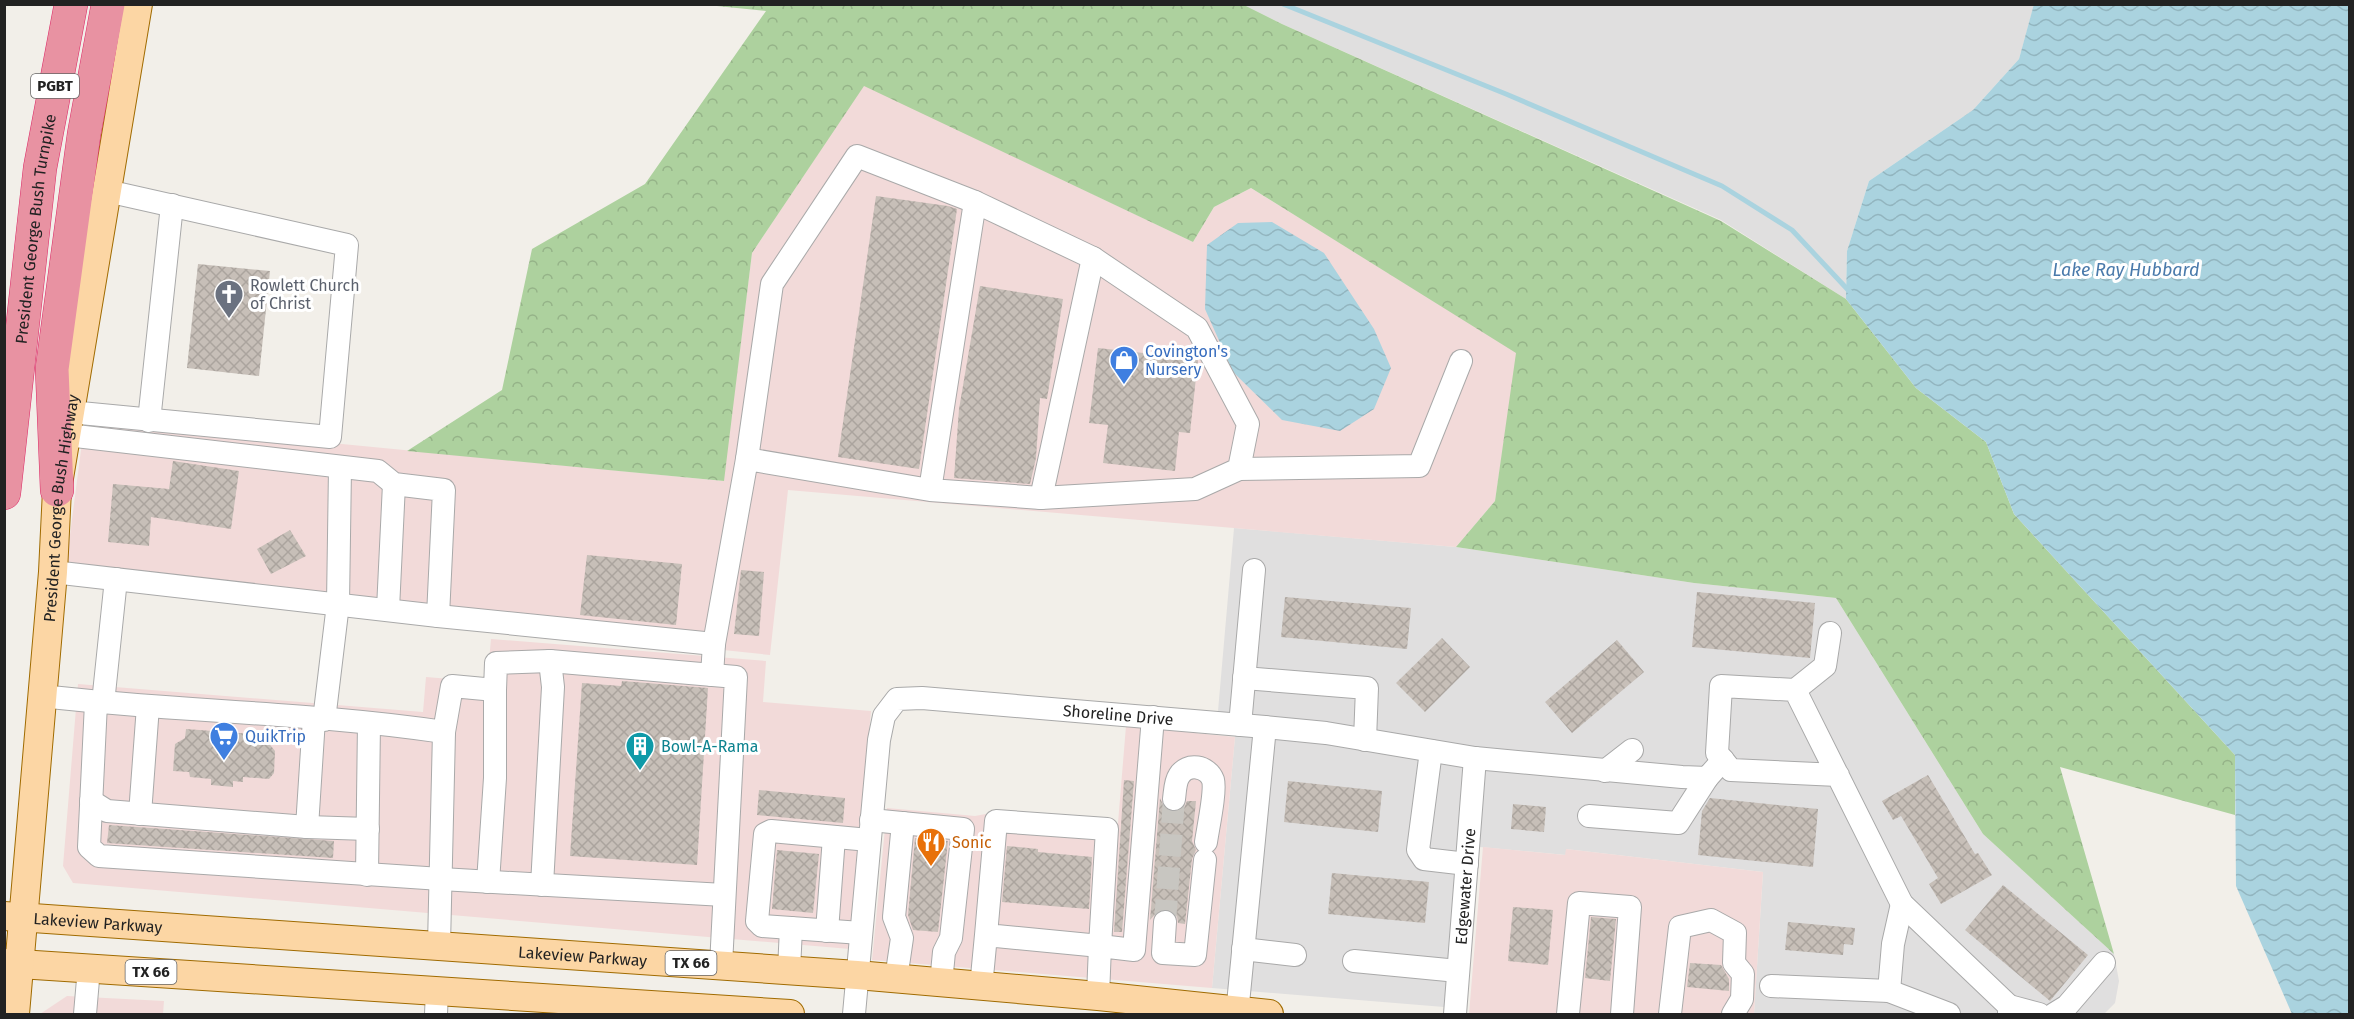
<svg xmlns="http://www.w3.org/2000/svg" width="2354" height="1019" font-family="'Fira Sans',sans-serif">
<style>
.residential{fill:#e0dfdf}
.commercial{fill:#f2dad9}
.forest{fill:url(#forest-crowns)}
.water{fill:url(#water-waves)}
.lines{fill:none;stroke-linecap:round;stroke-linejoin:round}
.stream{stroke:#aad3df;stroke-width:5}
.building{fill:url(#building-cross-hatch)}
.minor-tunnel{stroke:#c8c6c1;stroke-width:22;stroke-dasharray:22 11;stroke-linecap:butt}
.minor-casing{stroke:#a9a9a9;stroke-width:24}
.major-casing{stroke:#a06b00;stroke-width:30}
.highway-casing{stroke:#dc2a67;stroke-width:34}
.minor{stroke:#fff;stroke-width:22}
.major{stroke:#fcd6a4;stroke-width:28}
.highway{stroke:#e892a2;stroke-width:33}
.labels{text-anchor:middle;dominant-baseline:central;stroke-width:6;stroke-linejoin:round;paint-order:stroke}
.shield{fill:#fff;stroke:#646464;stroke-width:1.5}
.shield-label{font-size:15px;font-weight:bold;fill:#222}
.street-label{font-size:16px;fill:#222;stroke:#fff}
.worship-label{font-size:16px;fill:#5b616d;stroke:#fff;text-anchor:start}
.shop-label{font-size:16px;fill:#366cbe;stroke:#fff;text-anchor:start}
.culture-label{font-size:16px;fill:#0d838f;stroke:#fff;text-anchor:start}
.food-label{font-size:16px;fill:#c56008;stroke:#fff;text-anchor:start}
.water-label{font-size:18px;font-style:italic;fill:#4a7aab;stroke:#fff}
</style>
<defs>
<pattern id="forest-crowns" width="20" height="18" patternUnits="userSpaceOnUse" patternTransform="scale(1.5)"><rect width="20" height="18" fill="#add19e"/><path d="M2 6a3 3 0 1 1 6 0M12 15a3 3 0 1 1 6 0" fill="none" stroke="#95b388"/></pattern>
<pattern id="water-waves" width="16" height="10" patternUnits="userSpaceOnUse" patternTransform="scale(1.5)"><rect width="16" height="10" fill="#aad3df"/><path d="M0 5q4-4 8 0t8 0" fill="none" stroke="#92b5bf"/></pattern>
<pattern id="building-cross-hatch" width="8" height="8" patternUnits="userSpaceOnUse" patternTransform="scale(1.5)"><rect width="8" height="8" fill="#c7bfb8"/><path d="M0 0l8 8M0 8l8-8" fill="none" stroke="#aba49e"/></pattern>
</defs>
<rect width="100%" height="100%" fill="#f2efe9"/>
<path class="residential" d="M1244 5H2034L2019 59 1973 110 1869 181 1847 251 1846 299 1721 220 1282 24Z
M1234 528 1456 547 1694 583 1836 598 1983 834 2114 954 2119 981 2115 1003 2104 1014H1754L1763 872 1566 849V855L1458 845 1444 1007 1212 988 1235 737 1218 711Z"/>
<path class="commercial" d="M864 85 1193 242 1214 207 1251 188 1517 353 1495 501 1456 547 788 490 770 655 64 581 85 419 723 481 752 253Z
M491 639 766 661 763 702 871 711 850 949 73 883 63 866 78 684 423 712 426 677 487 682Z
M1126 726 1235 737 1212 988 872 960 887 808 975 816 991 813 1118 823Z
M1483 847 1565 855 1566 849 1763 872 1754 1014H1469Z
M67 996 164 1001 163 1014H40Z"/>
<path class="forest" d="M707 5H1244L1282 24 1721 221 1846 299 1916 388 1986 442 2014 514 2235 755V815L2060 767 2114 954 1983 834 1836 598 1694 583 1456 547 1495 501 1516 353 1251 188 1214 207 1193 242 864 86 752 253 724 481 407 451 502 390 532 249 645 184 766 11Z"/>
<path class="water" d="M2034 4 2349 5V1014H2292L2236 886 2235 755 2014 514 1986 442 1916 388 1846 299 1847 251 1869 181 1973 110 2019 59Z
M1272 222 1324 253 1374 329 1391 368 1374 409 1340 431 1282 420 1233 372 1205 309 1207 245 1238 223Z"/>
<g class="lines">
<path class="stream" d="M1283 4 1506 94 1722 186 1792 230 1850 292"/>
</g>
<path class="building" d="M876 196 948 206 957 209 919 469 838 457Z
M198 264 270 271 259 376 187 368Z
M980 286 1063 299 1047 399 1040 398 1036 458 1030 484 954 478 959 409Z
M1098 348 1198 359 1190 433 1179 432 1175 471 1103 463 1108 425 1089 423Z
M173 461 239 471 231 529 151 517 149 546 108 542 113 484 169 489Z
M290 530 306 556 271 574 257 549Z
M587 555 682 564 676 625 580 615Z
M741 570 764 572 759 636 734 634Z
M1697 592 1815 603 1810 658 1692 647Z
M1285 597 1411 608 1407 649 1281 637Z
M1442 638 1470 667 1425 712 1396 683Z
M1617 640 1644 672 1572 733 1545 702Z
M622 681 708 688 697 865 570 856 582 683 621 686Z
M186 729 267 735V741L275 751 274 773 269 779 243 777V782L233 781V787L211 785V779L190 777 189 772 173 771 175 744 185 738Z
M1928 775 1975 854 1978 853 1992 875 1941 904 1929 884 1938 878 1901 816 1893 820 1882 801Z
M1124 780 1134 781 1122 932H1114Z
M1288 781 1382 791 1378 832 1284 822Z
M759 790 845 798 843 823 757 815Z
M1160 798 1165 809 1173 812 1184 808 1187 801H1196L1192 841 1196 850 1192 859 1185 924 1178 923 1177 916 1166 909 1159 910 1150 920Z
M1710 798 1818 809 1813 867 1698 855 1702 811Z
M1513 804 1546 807 1544 832 1511 829Z
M109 825 334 841 333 858 107 843Z
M915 838 948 841 938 932 913 930 908 915Z
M1007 846 1038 849V852L1092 857 1089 909 1002 902Z
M777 850 819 854 813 913 772 909Z
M1332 873 1429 882 1425 923 1328 914Z
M2003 885 2088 955 2050 1001 1965 930Z
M1513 907 1553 910 1548 965 1508 961Z
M1591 917 1616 919 1610 981 1585 978Z
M1788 922 1855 928 1853 945 1844 944 1843 955 1785 950Z
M1690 963 1721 965 1729 979V991L1687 987Z"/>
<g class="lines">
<path class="minor-tunnel" d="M1165 922 1174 799"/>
<g class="minor-casing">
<g id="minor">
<path d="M70 412 330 437 347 245 107 191"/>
<path d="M149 421 172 205"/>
<path d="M67 435 378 471 394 484 444 490 438 616"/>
<path d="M747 459 772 284 857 156 975 202"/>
<path d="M1239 469 1419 466 1461 361"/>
<path d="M1041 498 1093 258"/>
<path d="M53 572 438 616 714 644"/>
<path d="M388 609 394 484"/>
<path d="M712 675 714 644 747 459 930 490 1041 498 1195 489 1239 469 1248 424 1197 328 1093 258 975 202 930 490"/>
<path d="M1244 678 1367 688 1365 740"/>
<path d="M1795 690 1825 666 1830 633"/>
<path d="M42 696C176 712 311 712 444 732L452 686 495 690 496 663 550 661 736 677 721 965"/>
<path d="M96 703 89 847 99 856 441 879 724 895"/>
<path d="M103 703 116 579"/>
<path d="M324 720 338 604 340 468"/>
<path d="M1240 725 1254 570"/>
<path d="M1431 751 1418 850 1424 859 1467 864"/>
<path d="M1605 771 1632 750"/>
<path d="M1838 775 1731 770 1717 753 1721 686 1795 690 1902 904 2009 1006V1014"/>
<path d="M1174 799C1175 792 1175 782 1179 776 1187 762 1208 766 1213 780 1216 791 1208 828 1206 842"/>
<path d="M91 801 107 811 307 827 368 829"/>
<path d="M140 814 148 706"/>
<path d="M1589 816 1678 823 1707 778"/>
<path d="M871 820 963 829 951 938 944 952 941 983"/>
<path d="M307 827 314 719"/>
<path d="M367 875 369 723"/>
<path d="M488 882 495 778V690"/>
<path d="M542 885 553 687 550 661"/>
<path d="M1165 922 1163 953 1195 955 1205 860"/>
<path d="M791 928 861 933"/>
<path d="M827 931 834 837"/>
<path d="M439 945 444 732"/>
<path d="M1243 949 1295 955"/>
<path d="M1354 961 1458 971"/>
<path d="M789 970 791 928 762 926 757 921 765 834 771 831 869 840"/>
<path d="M896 979 902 938 894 917 903 823"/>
<path d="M1771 986 1889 991 1949 1014"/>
<path d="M981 987 986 935 1100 946 1107 829 996 821 986 935"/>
<path d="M1889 991 1893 944 1902 904"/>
<path d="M1098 996 1100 946 1134 950 1153 717"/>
<path d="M2009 1006 2039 1014"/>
<path d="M85 1014 89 968"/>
<path d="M436 1014 437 991"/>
<path id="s1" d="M854 1014 879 740 884 716 897 699 922 698 1265 727 1326 733 1475 758 1682 777 1707 778 1723 760"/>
<path d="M1237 1014 1265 727"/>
<path id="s2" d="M1455 1014 1475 758"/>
<path d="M1568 1014 1579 903 1630 907 1622 1014"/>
<path d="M1670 1014 1680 927 1711 920 1735 933 1734 963 1743 974 1742 999 1733 1014"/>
<path d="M2054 1014 2067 1006 2104 963"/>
</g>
</g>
<g class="major-casing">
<g id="major">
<path id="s3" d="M4 916 857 975 1098 996 1269 1014"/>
<path d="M4 963 790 1014"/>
<path id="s4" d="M15 1014 53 572 57 490 138 4"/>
</g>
</g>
<g class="highway-casing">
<g id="highway">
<path d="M57 490 52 369 84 134 108 4"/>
<path id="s5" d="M4 493 40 168 71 4"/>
</g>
</g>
<use href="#minor" class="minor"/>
<use href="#major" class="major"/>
<use href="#highway" class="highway"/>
</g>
<defs>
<g id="church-pin" transform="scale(1.5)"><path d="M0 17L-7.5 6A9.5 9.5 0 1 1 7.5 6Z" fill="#6b7280" stroke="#fff"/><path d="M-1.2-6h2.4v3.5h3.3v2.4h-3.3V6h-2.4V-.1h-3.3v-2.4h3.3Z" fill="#fff"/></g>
<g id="shop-pin" transform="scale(1.5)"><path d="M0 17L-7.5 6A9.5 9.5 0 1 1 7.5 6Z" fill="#3f7fe0" stroke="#fff"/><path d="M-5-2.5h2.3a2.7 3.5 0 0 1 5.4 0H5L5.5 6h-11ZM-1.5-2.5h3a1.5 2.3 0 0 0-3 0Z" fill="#fff"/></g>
<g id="supermarket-pin" transform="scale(1.5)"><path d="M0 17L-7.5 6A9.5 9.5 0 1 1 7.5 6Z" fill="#3f7fe0" stroke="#fff"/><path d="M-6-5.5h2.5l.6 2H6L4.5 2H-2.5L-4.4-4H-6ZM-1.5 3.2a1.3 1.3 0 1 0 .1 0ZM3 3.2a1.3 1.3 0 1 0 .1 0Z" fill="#fff"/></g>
<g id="building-pin" transform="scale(1.5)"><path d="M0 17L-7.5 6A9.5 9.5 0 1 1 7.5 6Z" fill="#0f9aa8" stroke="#fff"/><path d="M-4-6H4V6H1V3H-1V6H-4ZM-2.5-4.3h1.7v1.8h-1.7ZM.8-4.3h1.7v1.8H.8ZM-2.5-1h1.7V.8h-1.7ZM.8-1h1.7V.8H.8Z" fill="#fff"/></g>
<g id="restaurant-pin" transform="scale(1.5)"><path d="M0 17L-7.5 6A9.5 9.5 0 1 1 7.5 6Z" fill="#e8710a" stroke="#fff"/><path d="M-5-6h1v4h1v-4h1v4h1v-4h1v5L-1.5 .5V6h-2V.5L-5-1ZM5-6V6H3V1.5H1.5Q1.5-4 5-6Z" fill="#fff"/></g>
</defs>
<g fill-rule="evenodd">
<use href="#church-pin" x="229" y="294"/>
<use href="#shop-pin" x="1124" y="360"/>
<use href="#supermarket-pin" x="224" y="736"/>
<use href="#building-pin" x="640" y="746"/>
<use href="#restaurant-pin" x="931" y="842"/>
</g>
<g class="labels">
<g class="shield">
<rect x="31" y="74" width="48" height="24" rx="4.5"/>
<rect x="665.5" y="951" width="51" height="24" rx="4.5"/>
<rect x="125.5" y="960" width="51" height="24" rx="4.5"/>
</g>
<g class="shield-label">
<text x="55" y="86">PGBT</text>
<text x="691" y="963">TX 66</text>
<text x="151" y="972">TX 66</text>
</g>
<g class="street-label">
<text stroke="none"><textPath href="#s5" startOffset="266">President George Bush Turnpike</textPath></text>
<text stroke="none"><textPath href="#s4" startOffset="508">President George Bush Highway</textPath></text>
<text stroke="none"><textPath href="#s1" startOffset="543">Shoreline Drive</textPath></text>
<text stroke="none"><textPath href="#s2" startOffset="128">Edgewater Drive</textPath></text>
<text stroke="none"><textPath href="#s3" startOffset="94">Lakeview Parkway</textPath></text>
<text stroke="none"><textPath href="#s3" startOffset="580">Lakeview Parkway</textPath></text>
</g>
<g class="worship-label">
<text x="250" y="285">Rowlett Church<tspan x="250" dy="18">of Christ</tspan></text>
</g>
<g class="shop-label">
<text x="1145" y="351">Covington's<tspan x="1145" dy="18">Nursery</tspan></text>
<text x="245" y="736">QuikTrip</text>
</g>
<g class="culture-label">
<text x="661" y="746">Bowl-A-Rama</text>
</g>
<g class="food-label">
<text x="952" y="842">Sonic</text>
</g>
<g class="water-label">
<text x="2126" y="270">Lake Ray Hubbard</text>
</g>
</g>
<rect width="2354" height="1019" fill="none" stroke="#222222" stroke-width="12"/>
</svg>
